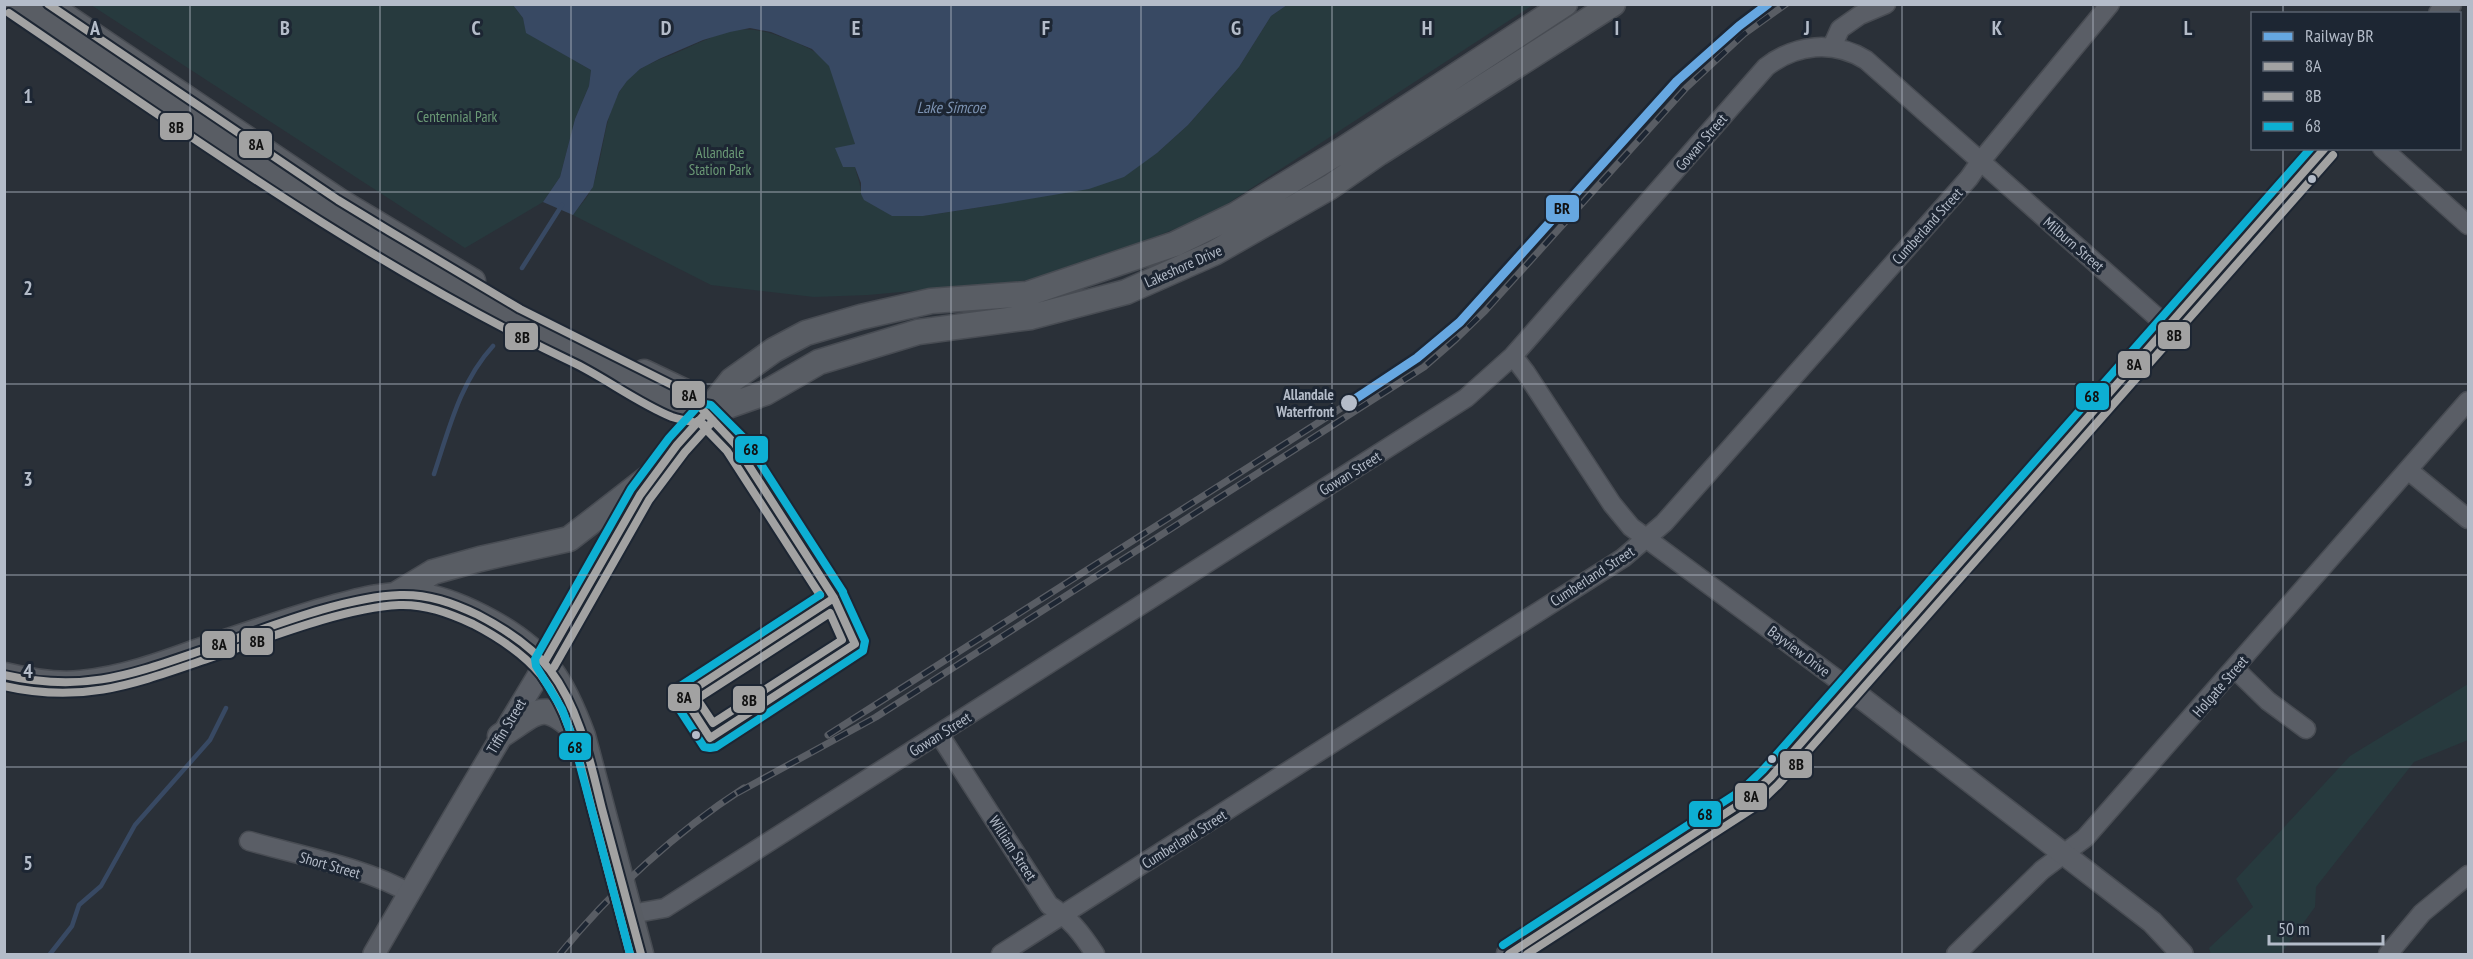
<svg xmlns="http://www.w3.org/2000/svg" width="2473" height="959" font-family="'PT Sans Narrow',sans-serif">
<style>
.green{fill:#273a3e}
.water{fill:#384963}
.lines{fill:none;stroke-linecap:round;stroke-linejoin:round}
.stream{stroke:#384963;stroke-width:4.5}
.minor-casing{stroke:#484c53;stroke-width:21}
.tertiary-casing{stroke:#484c53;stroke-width:24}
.secondary-casing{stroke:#484c53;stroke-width:27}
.minor{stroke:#5a5e66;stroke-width:18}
.tertiary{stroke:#5a5e66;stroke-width:21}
.secondary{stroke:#595d64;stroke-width:24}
.rail-casing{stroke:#595d64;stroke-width:7}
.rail{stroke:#1d2633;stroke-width:4.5;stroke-dasharray:14;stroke-linecap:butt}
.bus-1-casing{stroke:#1d2633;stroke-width:12}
.bus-2-casing{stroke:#1d2633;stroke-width:12}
.bus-3-casing{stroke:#1d2633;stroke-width:12}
.bus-1{stroke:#a2a2a2;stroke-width:8}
.bus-2{stroke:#a2a2a2;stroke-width:8}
.bus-3{stroke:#0dafd3;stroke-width:8}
.rail-1-casing{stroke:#1d2633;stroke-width:14}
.rail-1{stroke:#66a7e1;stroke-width:9}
.grid{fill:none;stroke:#b4bcc9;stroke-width:1.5;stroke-opacity:0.55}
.bus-dot{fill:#b4bcc9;stroke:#1d2633;stroke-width:2}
.labels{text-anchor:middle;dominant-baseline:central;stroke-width:6;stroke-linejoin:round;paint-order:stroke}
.park-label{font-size:15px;fill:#6b9a76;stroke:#1d2633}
.street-label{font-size:15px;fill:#b4bcc9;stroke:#1d2633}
.stop-label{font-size:15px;font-weight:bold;fill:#b4bcc9;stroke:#1d2633;text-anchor:end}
.water-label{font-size:16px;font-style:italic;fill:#7c92b1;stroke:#1d2633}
.grid-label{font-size:20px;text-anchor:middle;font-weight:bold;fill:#b4bcc9;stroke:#1d2633;stroke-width:6;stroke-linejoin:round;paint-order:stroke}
.line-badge{stroke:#1d2633;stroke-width:2}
.pale-badge-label{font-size:16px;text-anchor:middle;font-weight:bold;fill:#111}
</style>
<rect width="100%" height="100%" fill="#2a3038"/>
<path class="green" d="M91 5H513L523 18 527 33 591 70 589 86 575 119 560 177 543 202 465 248Z
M1287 5H1533L1210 215 1052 278 868 295 814 297 711 285 573 215C579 206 590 196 593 185 605 151 603 112 626 82 641 63 664 59 685 49 734 27 746 22 797 43 809 48 823 55 830 66 835 76 853 133 855 144 856 152 854 160 855 167 857 177 861 184 861 194L892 216H923L994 205 1157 153 1188 125 1239 67 1271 16Z
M2468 684V740L2414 762 2316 887 2315 907 2281 954H2211L2209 948 2253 907 2236 879 2350 756Z"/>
<path class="water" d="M513 5H1287L1271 16 1239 67 1188 125 1157 153 1124 177 1089 189 994 205 923 216H892L864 200 861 194V183L855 167H843L835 148 855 144 829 66 812 49 771 32 750 28 730 32 703 40 659 59 640 69 627 81 619 92 607 122 593 187 573 215 543 202 560 177 575 119 589 86 591 70 526 33 523 18Z"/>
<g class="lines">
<path class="stream" d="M522 268 562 205
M434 474C449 429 460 382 493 346
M50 954 72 926 79 905 101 886 135 825 210 740 226 708"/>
<g class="minor-casing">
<path id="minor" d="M1832 47 1840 29 1860 15 1886 4
M2382 148 2468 225
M1513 356 1526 373 1612 504 1631 527 1850 689
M2408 470 2468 519
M2235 669 2268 701 2306 729
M939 734 1049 905C1070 918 1082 934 1095 954
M249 841C297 855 368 868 409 893
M631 914 665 908 1466 398 1513 356 1766 67C1796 44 1833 40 1866 60L2168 327
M1001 954 1623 558 1664 523 1969 178 1980 162 2110 4
M1956 954 2042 870 2085 838 2468 401
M2388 954 2422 913 2468 875"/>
</g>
<g class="tertiary-casing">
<path id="tertiary" d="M1850 689 2152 922 2182 954
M374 954C435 848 497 743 561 638 579 608 592 576 610 546 637 498 667 453 705 414"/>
</g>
<g class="secondary-casing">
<path id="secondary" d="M15 4 295 194 384 250 524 328 591 360 676 407 705 414 765 393 819 362 918 332 1031 317 1126 292 1214 253 1330 187 1379 153 1613 4
M47 4 338 200 473 281
M2441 14 2449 4
M644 372 686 392 705 414
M705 414 732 380 774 350 806 333 861 317 931 301 1027 294 1175 244 1235 215 1339 152 1565 4
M395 595 433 572 480 559 569 539 653 474
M4 675C29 681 55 686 81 683 122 679 161 665 199 651 241 637 283 622 325 610 357 601 390 591 424 596 447 600 471 611 491 622 545 652 562 679 583 736L641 954
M500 736C542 709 541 699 582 735
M1509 954 1749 798 1771 777 2325 148"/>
</g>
<use href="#minor" class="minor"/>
<use href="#tertiary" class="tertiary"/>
<use href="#secondary" class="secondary"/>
<g class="rail-casing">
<path id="rail" d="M828 735 1349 403
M737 793 876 717 1424 367 1456 339 1485 311 1686 88 1744 34 1786 4
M560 954C610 892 677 831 744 788"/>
</g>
<use href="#rail" class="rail"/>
<g class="bus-1-casing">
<path id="bus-1" d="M48 4 338 200 389 231 520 309 686 392 735 444 834 598
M834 598 855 644 710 738 683 696Z
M545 661 640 495 677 445 705 414
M4 675C88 694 135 673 212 647 267 628 343 597 400 595 428 594 453 603 478 615 505 629 532 646 550 670 580 710 590 761 602 809 615 857 628 906 641 954
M1509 954 1749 798 1771 777 2325 148"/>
</g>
<g class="bus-2-casing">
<path id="bus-2" d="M9 13C193 138 374 268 576 364 608 380 638 403 672 417 681 420 693 422 703 424
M698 421 727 451 820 595
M830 613 842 640 713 723 697 699Z
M554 667 649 500 685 452 713 421
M4 686C83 704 134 684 207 659 263 640 341 608 399 605 425 604 449 613 473 624 498 637 523 653 541 675 571 714 580 764 592 810 605 858 617 906 630 954
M1527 954 1755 807 1778 785 2333 155"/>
</g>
<g class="bus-3-casing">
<path id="bus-3" d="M820 595 674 690V701L704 747 710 748 716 747 863 651 865 641 843 593
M1503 945 1742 790 1763 770 2311 148
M630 954 573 739 562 709 536 666 535 659 631 489 669 438 699 405 705 404 711 405 744 438 843 592"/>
</g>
<use href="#bus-1" class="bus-1"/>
<use href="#bus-2" class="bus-2"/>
<use href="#bus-3" class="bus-3"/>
<g class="rail-1-casing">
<path id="rail-1" d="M1349 403 1417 358 1460 322 1677 81 1739 26 1768 4"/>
</g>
<use href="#rail-1" class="rail-1"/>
</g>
<path class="grid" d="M190 4V954M380 4V954M571 4V954M761 4V954M951 4V954M1141 4V954M1332 4V954M1522 4V954M1712 4V954M1902 4V954M2093 4V954M2283 4V14M2283 148V954M4 192H2468M4 384H2468M4 575H2468M4 767H2468"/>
<g class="bus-dot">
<circle cx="2312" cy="179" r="5"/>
<circle cx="1349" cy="403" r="9"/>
<circle cx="696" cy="735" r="5"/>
<circle cx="1772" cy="759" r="5"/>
</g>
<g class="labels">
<g class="park-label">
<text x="457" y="116">Centennial Park</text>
<text x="720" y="152">Allandale<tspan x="720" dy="17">Station Park</tspan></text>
</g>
<g class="street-label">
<text transform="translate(1701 142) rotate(-49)">Gowan Street</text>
<text transform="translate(1927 226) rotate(-48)">Cumberland Street</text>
<text transform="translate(2074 244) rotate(41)">Milburn Street</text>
<text transform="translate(1183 266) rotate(-24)">Lakeshore Drive</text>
<text transform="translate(1350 473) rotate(-32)">Gowan Street</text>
<text transform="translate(1592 576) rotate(-33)">Cumberland Street</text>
<text transform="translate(1799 651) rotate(37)">Bayview Drive</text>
<text transform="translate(2220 686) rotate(-49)">Holgate Street</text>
<text transform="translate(506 726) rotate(-59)">Tiffin Street</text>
<text transform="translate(940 734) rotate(-32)">Gowan Street</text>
<text transform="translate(1184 839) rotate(-32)">Cumberland Street</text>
<text transform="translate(1013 848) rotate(57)">William Street</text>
<text transform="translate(330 865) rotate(16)">Short Street</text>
</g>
<g class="stop-label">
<text x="1334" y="394">Allandale<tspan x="1334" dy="17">Waterfront</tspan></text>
</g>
<g class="water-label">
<text x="951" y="107">Lake Simcoe</text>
</g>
</g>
<g class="grid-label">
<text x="95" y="35">A</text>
<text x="285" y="35">B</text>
<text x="476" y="35">C</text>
<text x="666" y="35">D</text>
<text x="856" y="35">E</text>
<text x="1046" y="35">F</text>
<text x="1236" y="35">G</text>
<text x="1427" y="35">H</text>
<text x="1617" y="35">I</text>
<text x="1807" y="35">J</text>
<text x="1997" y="35">K</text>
<text x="2188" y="35">L</text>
<text x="28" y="103">1</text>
<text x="28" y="295">2</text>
<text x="28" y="486">3</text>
<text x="28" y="678">4</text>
<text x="28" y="870">5</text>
</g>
<g class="line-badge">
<rect x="159" y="112" width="34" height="29" rx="6" fill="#a2a2a2"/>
<rect x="238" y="130" width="35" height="29" rx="6" fill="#a2a2a2"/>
<rect x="1545" y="194" width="35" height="29" rx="6" fill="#66a7e1"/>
<rect x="2157" y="321" width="34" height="29" rx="6" fill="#a2a2a2"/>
<rect x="504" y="322" width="35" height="29" rx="6" fill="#a2a2a2"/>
<rect x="2117" y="350" width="34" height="29" rx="6" fill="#a2a2a2"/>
<rect x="671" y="380" width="35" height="29" rx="6" fill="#a2a2a2"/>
<rect x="2075" y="382" width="35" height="29" rx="6" fill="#0dafd3"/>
<rect x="734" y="435" width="35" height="29" rx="6" fill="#0dafd3"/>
<rect x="240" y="627" width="34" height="29" rx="6" fill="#a2a2a2"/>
<rect x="201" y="630" width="35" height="29" rx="6" fill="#a2a2a2"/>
<rect x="667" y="683" width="34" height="29" rx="6" fill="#a2a2a2"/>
<rect x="732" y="685" width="34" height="29" rx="6" fill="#a2a2a2"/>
<rect x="558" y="732" width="34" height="29" rx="6" fill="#0dafd3"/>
<rect x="1779" y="750" width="34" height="29" rx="6" fill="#a2a2a2"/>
<rect x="1734" y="782" width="34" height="29" rx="6" fill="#a2a2a2"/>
<rect x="1688" y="800" width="34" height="28" rx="6" fill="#0dafd3"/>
</g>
<g class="pale-badge-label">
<text x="176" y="133">8B</text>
<text x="256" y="150">8A</text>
<text x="1562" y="214">BR</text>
<text x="2174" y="341">8B</text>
<text x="522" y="343">8B</text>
<text x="2134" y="370">8A</text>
<text x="689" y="401">8A</text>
<text x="2092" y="402">68</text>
<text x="751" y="455">68</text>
<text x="257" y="647">8B</text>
<text x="219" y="650">8A</text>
<text x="684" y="703">8A</text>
<text x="749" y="706">8B</text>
<text x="575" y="753">68</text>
<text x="1796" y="770">8B</text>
<text x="1751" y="802">8A</text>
<text x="1705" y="820">68</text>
</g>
<rect width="2473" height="959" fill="none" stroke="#b4bcc9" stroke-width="12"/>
<rect x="2251" y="12" width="210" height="138" fill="#1d2633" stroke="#59626f" stroke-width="1.5"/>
<rect x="2263" y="32" width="30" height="9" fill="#66a7e1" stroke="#59626f" stroke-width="1.5"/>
<text x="2305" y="42" font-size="18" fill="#b4bcc9">Railway BR</text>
<rect x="2263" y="62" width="30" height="9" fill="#a2a2a2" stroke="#59626f" stroke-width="1.5"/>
<text x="2305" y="72" font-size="18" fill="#b4bcc9">8A</text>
<rect x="2263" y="92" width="30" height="9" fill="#a2a2a2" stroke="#59626f" stroke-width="1.5"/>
<text x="2305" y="102" font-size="18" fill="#b4bcc9">8B</text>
<rect x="2263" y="122" width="30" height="9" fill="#0dafd3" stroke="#59626f" stroke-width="1.5"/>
<text x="2305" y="132" font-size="18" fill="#b4bcc9">68</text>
<path d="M2269 935v9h114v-9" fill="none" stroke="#b4bcc9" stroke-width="3"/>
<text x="2278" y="935" font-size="18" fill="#b4bcc9" stroke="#1d2633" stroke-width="4.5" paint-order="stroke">50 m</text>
</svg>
